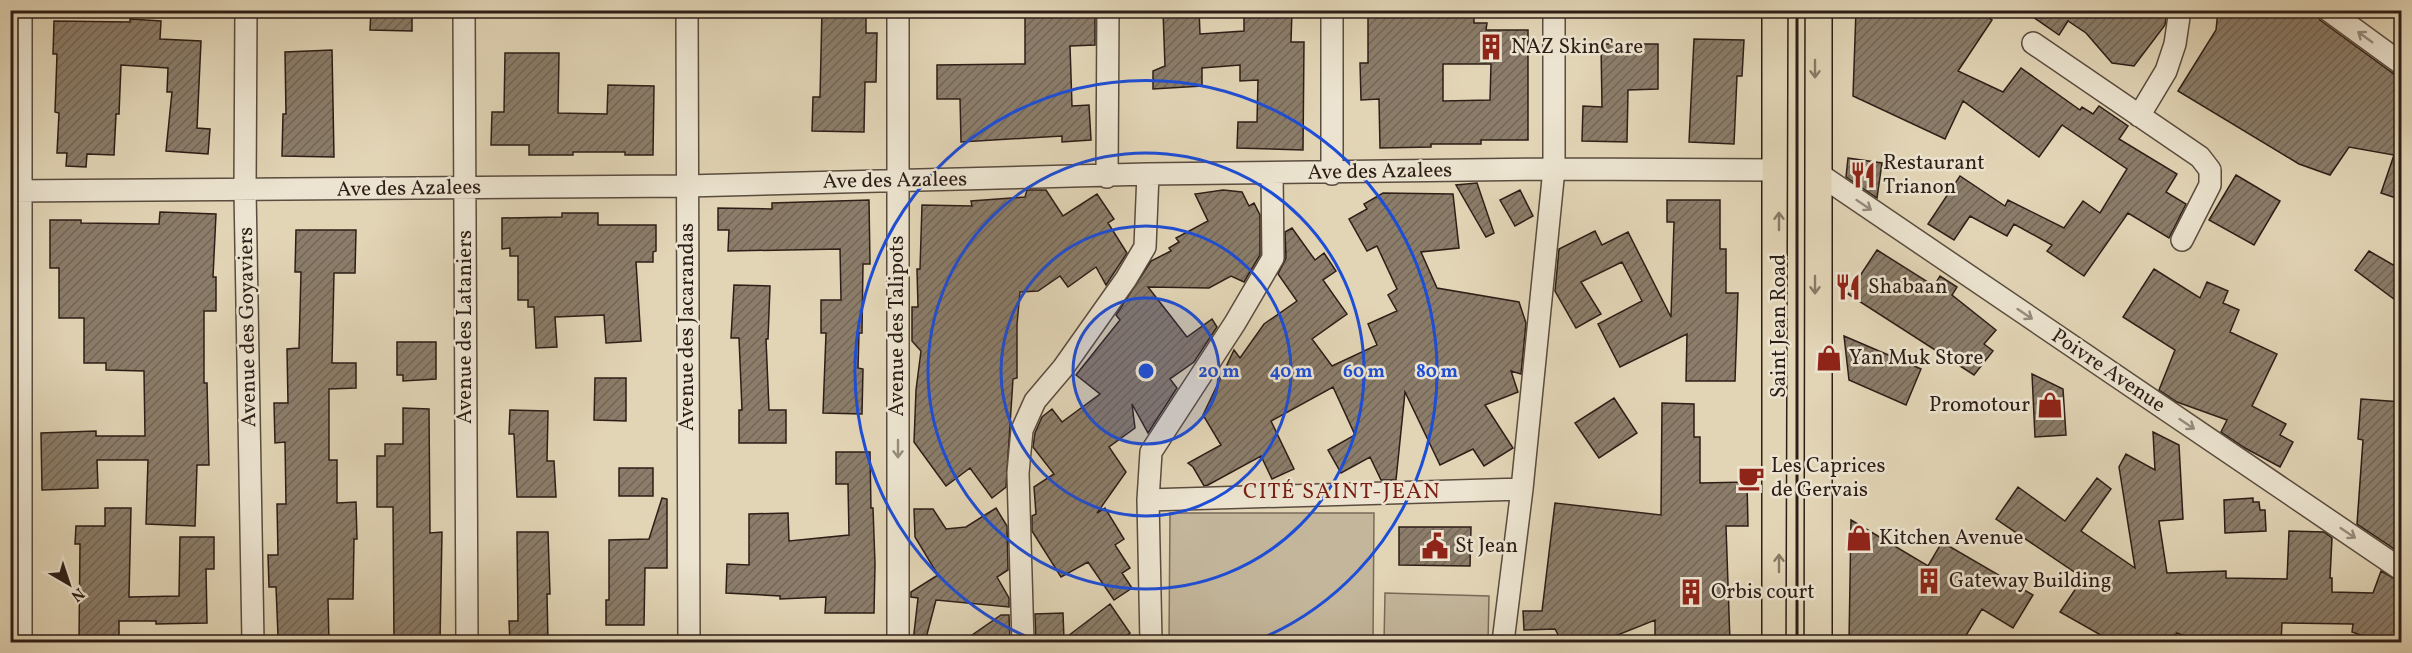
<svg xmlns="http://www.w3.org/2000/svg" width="2412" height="653" font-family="Vollkorn,serif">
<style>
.pitch{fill:#c3b69b;stroke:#786a59;stroke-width:1.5}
.building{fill:url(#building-hatch);stroke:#2d1e17;stroke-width:1.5;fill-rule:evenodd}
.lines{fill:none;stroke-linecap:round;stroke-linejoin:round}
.minor-casing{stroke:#5a4c3f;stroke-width:24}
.primary-casing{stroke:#2d1e17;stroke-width:36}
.minor{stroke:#ece4d0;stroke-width:21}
.primary{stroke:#e2d5b6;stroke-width:33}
.tram{stroke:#2d1e17;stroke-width:1.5}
.oneway{stroke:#968b7d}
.oneway2{stroke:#887a66}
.ring{fill:none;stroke:#1d4ed8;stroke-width:3}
.labels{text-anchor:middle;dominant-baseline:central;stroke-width:5;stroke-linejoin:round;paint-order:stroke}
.poi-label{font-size:21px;fill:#2d1e17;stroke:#ece4d0;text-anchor:start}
.street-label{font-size:21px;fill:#2d1e17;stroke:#ece4d0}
.neighbourhood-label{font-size:22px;letter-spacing:1.5px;fill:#7a1f14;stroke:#ece4d0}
.centre{fill:#1d4ed8;stroke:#ece4d0;stroke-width:3}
.ring-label{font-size:18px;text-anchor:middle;font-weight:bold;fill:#1d4ed8;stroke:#ece4d0;stroke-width:5;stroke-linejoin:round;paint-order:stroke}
</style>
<defs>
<pattern id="building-hatch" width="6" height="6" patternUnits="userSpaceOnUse" patternTransform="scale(1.5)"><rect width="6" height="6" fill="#8b7d6a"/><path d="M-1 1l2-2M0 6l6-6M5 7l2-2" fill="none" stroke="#726656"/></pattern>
</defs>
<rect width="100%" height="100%" fill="#e2d5b6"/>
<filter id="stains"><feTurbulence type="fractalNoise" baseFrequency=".00333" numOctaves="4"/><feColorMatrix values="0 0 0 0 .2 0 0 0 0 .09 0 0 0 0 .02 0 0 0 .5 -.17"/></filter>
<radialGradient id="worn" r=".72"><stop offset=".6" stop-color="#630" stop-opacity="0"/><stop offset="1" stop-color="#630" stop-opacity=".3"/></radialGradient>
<path class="pitch" d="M1170 513H1374L1373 642H1169Z
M1385 593 1489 596 1488 642H1384Z"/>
<path class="building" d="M371 10H412V31L370 30Z
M822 10H866V33H877L876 82H865L864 132 812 131 813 97H820Z
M1025 10H1095V45L1070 46 1072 106 1089 105 1091 140 1062 142V136L961 142 960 99H937V65L1025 64Z
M1199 10 1200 34 1244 31V10H1292L1291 42H1304L1303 150 1237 148 1238 122H1257L1258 80 1240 81V65L1202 68V86L1153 89V71L1165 66 1163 12Z
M1396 10H1474V23H1487L1486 30H1528V140H1481V144H1431V147L1380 148 1379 99 1361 100 1360 63H1368V12H1396ZM1443 64H1491L1490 100 1443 101Z
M1856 10H1977L1992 20 1958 71 2003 92 2021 68 2080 110 2082 107 2093 114 2099 106 2128 126 2119 139 2177 174 2166 192 2186 204 2169 238 2128 213 2084 276 2047 251 2052 245 2014 224 2007 236 1970 216 1954 240 1928 224 1960 176 2005 206 2008 200 2064 228 2083 201 2100 213 2127 169 2062 125 2039 157 1963 101 1945 139 1853 96Z
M2023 10H2167L2165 25 2134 66 2112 63 2086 33 2068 21 2059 35Z
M2218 10H2316L2320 20 2394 74 2402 77V200L2381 193 2394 155 2349 147 2330 175 2299 164 2178 91 2216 30Z
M130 19 161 21 160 39 201 41 197 128 210 129 208 154 166 151 172 92H167L168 68 121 65 119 114H116L114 155 87 154 86 167 66 166 67 153H57L59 113 55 112 57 54H53L54 21 130 22Z
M1694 39 1744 40 1742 76H1737L1734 144 1689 142Z
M1601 44H1658V89L1628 90 1627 142 1582 141 1583 106 1602 107Z
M332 50 334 157 282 156 283 114H286L285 52Z
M505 53H559L558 113 607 114 608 85 654 86 653 155H625V152H573V155H529V145H491L492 112H504Z
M1848 158 1882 163 1877 198 1846 177Z
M2236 175 2280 201 2254 245 2209 220Z
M1477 183 1494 233 1486 237 1456 185Z
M1027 190H1046L1063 216 1097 194 1114 219 1108 223 1127 253 1106 285 1096 267 1068 287 1060 276 1038 291 1020 292 1017 324V378L1013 379 1006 487 992 498 970 468 946 486 914 442 916 390 921 351 912 341V307H918L917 269H920L922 205 972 206 971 201 1025 197Z
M1223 190 1242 192 1249 206 1254 203 1260 215V255L1244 282 1231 276 1209 288 1148 287 1187 337 1212 319 1217 327 1194 362 1170 379 1177 388 1148 433 1132 404 1135 428 1109 447 1126 472 1097 513 1105 508 1124 539 1115 545 1130 568 1122 573 1132 588 1114 600 1088 562 1061 577 1032 531V516L1036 514 1034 487 1054 474 1033 447 1035 433 1042 417 1052 409 1062 422 1100 394 1076 375 1120 320 1116 315 1151 261 1171 251 1169 248 1179 242 1176 238 1208 221 1195 194Z
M1520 190 1533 216 1515 226 1500 200Z
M1383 193 1453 194 1459 248 1421 252 1437 288 1519 302 1526 323 1521 374 1511 371 1518 392 1485 405 1513 448 1484 466 1473 449 1440 465 1405 392 1396 480H1381L1370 457 1341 473 1328 450 1355 435 1333 387 1271 421 1294 469 1272 479 1261 456 1208 485 1204 486 1193 467 1188 463 1221 445 1203 415 1234 350 1240 358 1264 324 1297 301 1278 274 1286 258 1285 232 1292 228 1315 260 1324 253 1336 271 1323 280 1347 314 1312 339 1332 366 1377 345 1368 324 1397 311 1388 295 1397 289 1377 246 1367 251 1349 219 1367 209 1364 204Z
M869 200 870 264H863L862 333H859L858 368 863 369 862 414 823 413 826 333H821V300H841L840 249 728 251 729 230H718V208L772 209V203Z
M1667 200H1720V249H1726V293H1738L1735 381H1686L1687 334 1620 367 1598 324 1642 301 1622 262 1581 282 1601 314 1576 328 1555 291 1559 249 1595 231 1602 245 1628 232 1671 317 1674 222H1667Z
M160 212 216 214 213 277H216V311H204V383H207L209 465H197L195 526 146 524 148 460H97L98 488 42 490 41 433 96 431V436H145L144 371 106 370V363H84V318H59V268H50V220H81V223L159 224Z
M562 213H598V225H656V251L653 252V262H636L641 341 606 343 604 315 555 317 557 347 536 348 534 307H528V300H518V256H510V248L502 249V218L562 217Z
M296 230H356L355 273H334L332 363H356V388L329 389V460H337V503L356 502 357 539H354L353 599H328L329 642H286L285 636H278L276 587H269L268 555H278L277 504H286L285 442 275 443 274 403H288L287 349 299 348 301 272H295Z
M1877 250 1934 286 1940 276 1957 287 1952 295 1996 330 1984 344 1993 351 1974 375 1848 294Z
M2369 251 2402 270V305L2355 270Z
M2154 269 2200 298 2207 282 2228 291 2223 303 2239 310 2230 332 2277 354 2252 406 2286 424 2280 435 2293 442 2280 467 2245 448 2221 432 2227 420 2177 402 2159 390 2175 350 2123 317Z
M734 285 770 286 768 339H766L769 410H786V443H739V410H742L739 338H731Z
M1844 336 1921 369 1906 405 1849 380Z
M397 342H436V379L403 381V375H397Z
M2032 374 2063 389 2066 435 2035 437Z
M595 378H626V421L594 420Z
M1614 398 1637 433 1599 458 1575 423Z
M2361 399 2402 402V554L2357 524 2363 440 2358 439Z
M1662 403 1694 404V437H1700V483L1747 482 1748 526H1726L1730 642H1655V620L1600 642H1562L1555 629 1524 630 1523 611H1542L1555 503 1661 515Z
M403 408 429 409 430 533 442 532 440 642H394L393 507H377V456H385V444H403Z
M510 410 548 411 547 461H554L556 497H517L514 434H509Z
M2153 432 2179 445 2183 519 2159 521 2167 573 2226 571V578L2287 579 2289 531 2324 532 2332 538 2330 578H2332V592L2373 593 2381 571 2402 583V642H2381L2352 632 2353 624 2282 623 2281 642H2199L2177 633 2170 642H2113L2060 612 2083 578 1996 519 2018 487 2065 521 2097 478 2111 489 2081 531 2135 568 2119 467 2126 454 2155 470Z
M836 452H870L871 508H873L875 564 874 613H825L826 597 780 599V596L726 593 727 564 749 565V514L788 513 789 541 849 535 848 484H836Z
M619 468H653V496H619Z
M662 498 667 499V568H645L644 625H606V600H609V540L649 539Z
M2253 498V502H2259L2260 510H2265L2266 531 2225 533 2224 500Z
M105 508H131L129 597 179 596 180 537H214V569H206L207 623 156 624V621H119V642H79L80 544H75L76 526H105Z
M996 508 1007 526 1008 570 997 577 1009 598V607L936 600 925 642H913L918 598 911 597V592L938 575 915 537 914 509H933L946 529 966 527Z
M1851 520 1928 566 1942 542 2033 595 2013 628 1982 609 1962 642H1849Z
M1399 527H1471L1470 566 1399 565Z
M517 532H548L550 594H547L548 642H510L509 621H518Z
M1110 604 1130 633 1118 642H1036L1035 614 1063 613 1064 639Z
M1001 615H1009L1010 642H962Z"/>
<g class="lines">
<g class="minor-casing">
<path id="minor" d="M21 10V642
M246 10 245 190 253 642
M464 10 467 642
M687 10 689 642
M898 10V642
M1332 10V174
M2328 10 2402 64
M2033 43 2200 157 2210 170V185L2182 240
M2139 116 2166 71 2175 44 2180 10
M1816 172 2402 570
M1107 177 1108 10
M10 191 687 186 1148 174 1554 169 1779 170
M1148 500 1522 489
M1023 642 1018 473 1022 430 1035 401 1063 368 1126 279 1145 247 1148 174
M1151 642 1148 500 1151 452 1235 323 1273 258 1272 173
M1503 642 1522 489 1554 169V10"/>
</g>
<g class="primary-casing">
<path id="primary" d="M1779 10V642
M1815 642V10"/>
</g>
<use href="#minor" class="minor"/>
<use href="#primary" class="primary"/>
<path class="tram" d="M1786 642 1788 10
M1804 642 1805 10"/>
</g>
<defs><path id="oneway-shaft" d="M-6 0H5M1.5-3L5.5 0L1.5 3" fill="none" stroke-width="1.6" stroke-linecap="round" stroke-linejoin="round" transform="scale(1.5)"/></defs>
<g class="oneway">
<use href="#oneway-shaft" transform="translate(2365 37) rotate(-144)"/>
<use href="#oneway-shaft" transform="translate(1864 205) rotate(34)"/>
<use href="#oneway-shaft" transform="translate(2025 314) rotate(34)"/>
<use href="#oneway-shaft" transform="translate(2187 424) rotate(34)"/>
<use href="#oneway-shaft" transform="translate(898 449) rotate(90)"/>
<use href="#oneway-shaft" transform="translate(2348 533) rotate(34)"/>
</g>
<g class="oneway2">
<use href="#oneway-shaft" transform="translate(1815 69) rotate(90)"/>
<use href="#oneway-shaft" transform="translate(1779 221) rotate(-90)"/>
<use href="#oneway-shaft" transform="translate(1815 285) rotate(90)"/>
<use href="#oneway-shaft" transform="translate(1779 563) rotate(-90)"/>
</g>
<circle cx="1146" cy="371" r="73" fill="#1d4ed8" fill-opacity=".12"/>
<g class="ring">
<circle cx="1146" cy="371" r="73"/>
<circle cx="1146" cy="371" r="145"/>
<circle cx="1146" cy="371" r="218"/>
<path d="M1039 642A291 291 0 1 1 1253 642"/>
</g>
<defs>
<g id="building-bare" transform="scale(2.07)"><path d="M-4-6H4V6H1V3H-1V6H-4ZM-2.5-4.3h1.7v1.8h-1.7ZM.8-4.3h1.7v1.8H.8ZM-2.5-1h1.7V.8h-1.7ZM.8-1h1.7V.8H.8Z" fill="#8f2418" stroke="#ece4d0" stroke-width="2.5" paint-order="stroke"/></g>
<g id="restaurant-bare" transform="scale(2.07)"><path d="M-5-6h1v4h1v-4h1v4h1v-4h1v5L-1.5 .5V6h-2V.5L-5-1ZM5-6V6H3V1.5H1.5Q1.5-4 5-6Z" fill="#8f2418" stroke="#ece4d0" stroke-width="2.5" paint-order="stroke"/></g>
<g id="shop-bare" transform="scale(2.07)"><path d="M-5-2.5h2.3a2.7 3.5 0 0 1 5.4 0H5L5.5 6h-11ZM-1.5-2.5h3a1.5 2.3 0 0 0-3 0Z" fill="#8f2418" stroke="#ece4d0" stroke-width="2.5" paint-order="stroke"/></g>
<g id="cafe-bare" transform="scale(2.07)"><path d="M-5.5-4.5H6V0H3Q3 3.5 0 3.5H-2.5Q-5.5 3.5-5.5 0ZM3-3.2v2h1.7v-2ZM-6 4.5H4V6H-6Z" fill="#8f2418" stroke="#ece4d0" stroke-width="2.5" paint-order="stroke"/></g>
<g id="civic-bare" transform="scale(2.07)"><path d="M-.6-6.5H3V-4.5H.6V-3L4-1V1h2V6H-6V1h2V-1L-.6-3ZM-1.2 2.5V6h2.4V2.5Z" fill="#8f2418" stroke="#ece4d0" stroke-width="2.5" paint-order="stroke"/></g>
</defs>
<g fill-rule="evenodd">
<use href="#building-bare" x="1491" y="47"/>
<use href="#restaurant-bare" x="1863" y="175"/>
<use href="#restaurant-bare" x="1848" y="287"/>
<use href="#shop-bare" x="1829" y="358"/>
<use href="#shop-bare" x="2050" y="405"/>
<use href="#cafe-bare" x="1751" y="478"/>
<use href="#shop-bare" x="1859" y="538"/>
<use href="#civic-bare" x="1435" y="546"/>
<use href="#building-bare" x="1929" y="581"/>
<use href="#building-bare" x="1691" y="592"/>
</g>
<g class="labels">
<g class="poi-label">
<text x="1511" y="47">NAZ SkinCare</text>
<text x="1883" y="163">Restaurant<tspan x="1883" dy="24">Trianon</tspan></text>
<text x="1868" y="287">Shabaan</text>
<text x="1849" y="358">Yan Muk Store</text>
<text x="2030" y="405" text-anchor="end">Promotour</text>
<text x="1771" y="466">Les Caprices<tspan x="1771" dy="24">de Gervais</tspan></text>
<text x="1879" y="538">Kitchen Avenue</text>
<text x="1455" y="546">St Jean</text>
<text x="1949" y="581">Gateway Building</text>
<text x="1711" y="592">Orbis court</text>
</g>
<g class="street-label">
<text transform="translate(1380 172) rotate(-1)">Ave des Azalees</text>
<text transform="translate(895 181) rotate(-1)">Ave des Azalees</text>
<text transform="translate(409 189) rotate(-1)">Ave des Azalees</text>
<text transform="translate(897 326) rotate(-90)">Avenue des Talipots</text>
<text transform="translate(1779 326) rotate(-90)">Saint Jean Road</text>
<text transform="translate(248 327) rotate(-91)">Avenue des Goyaviers</text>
<text transform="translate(465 327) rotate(-90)">Avenue des Lataniers</text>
<text transform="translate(687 327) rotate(-90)">Avenue des Jacarandas</text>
<text transform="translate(2108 371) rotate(34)">Poivre Avenue</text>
</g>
<g class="neighbourhood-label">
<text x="1342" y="492">CITÉ SAINT-JEAN</text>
</g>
</g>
<circle cx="1146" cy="371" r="9" class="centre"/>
<g class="ring-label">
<text x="1219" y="377">20 m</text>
<text x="1291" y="377">40 m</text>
<text x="1364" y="377">60 m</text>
<text x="1437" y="377">80 m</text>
</g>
<rect width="2412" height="653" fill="none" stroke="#e2d5b6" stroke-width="36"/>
<rect x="12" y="12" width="2388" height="629" fill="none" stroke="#2d1e17" stroke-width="3"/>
<rect x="18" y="18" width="2376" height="617" fill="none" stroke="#2d1e17" stroke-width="1.5"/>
<g transform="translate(69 584) rotate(141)" stroke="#ece4d0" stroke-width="4.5" paint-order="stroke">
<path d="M0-4.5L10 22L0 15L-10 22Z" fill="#2d1e17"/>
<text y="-9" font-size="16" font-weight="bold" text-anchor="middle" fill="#2d1e17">N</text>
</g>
<rect width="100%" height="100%" filter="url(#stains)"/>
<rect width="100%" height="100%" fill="url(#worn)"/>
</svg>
